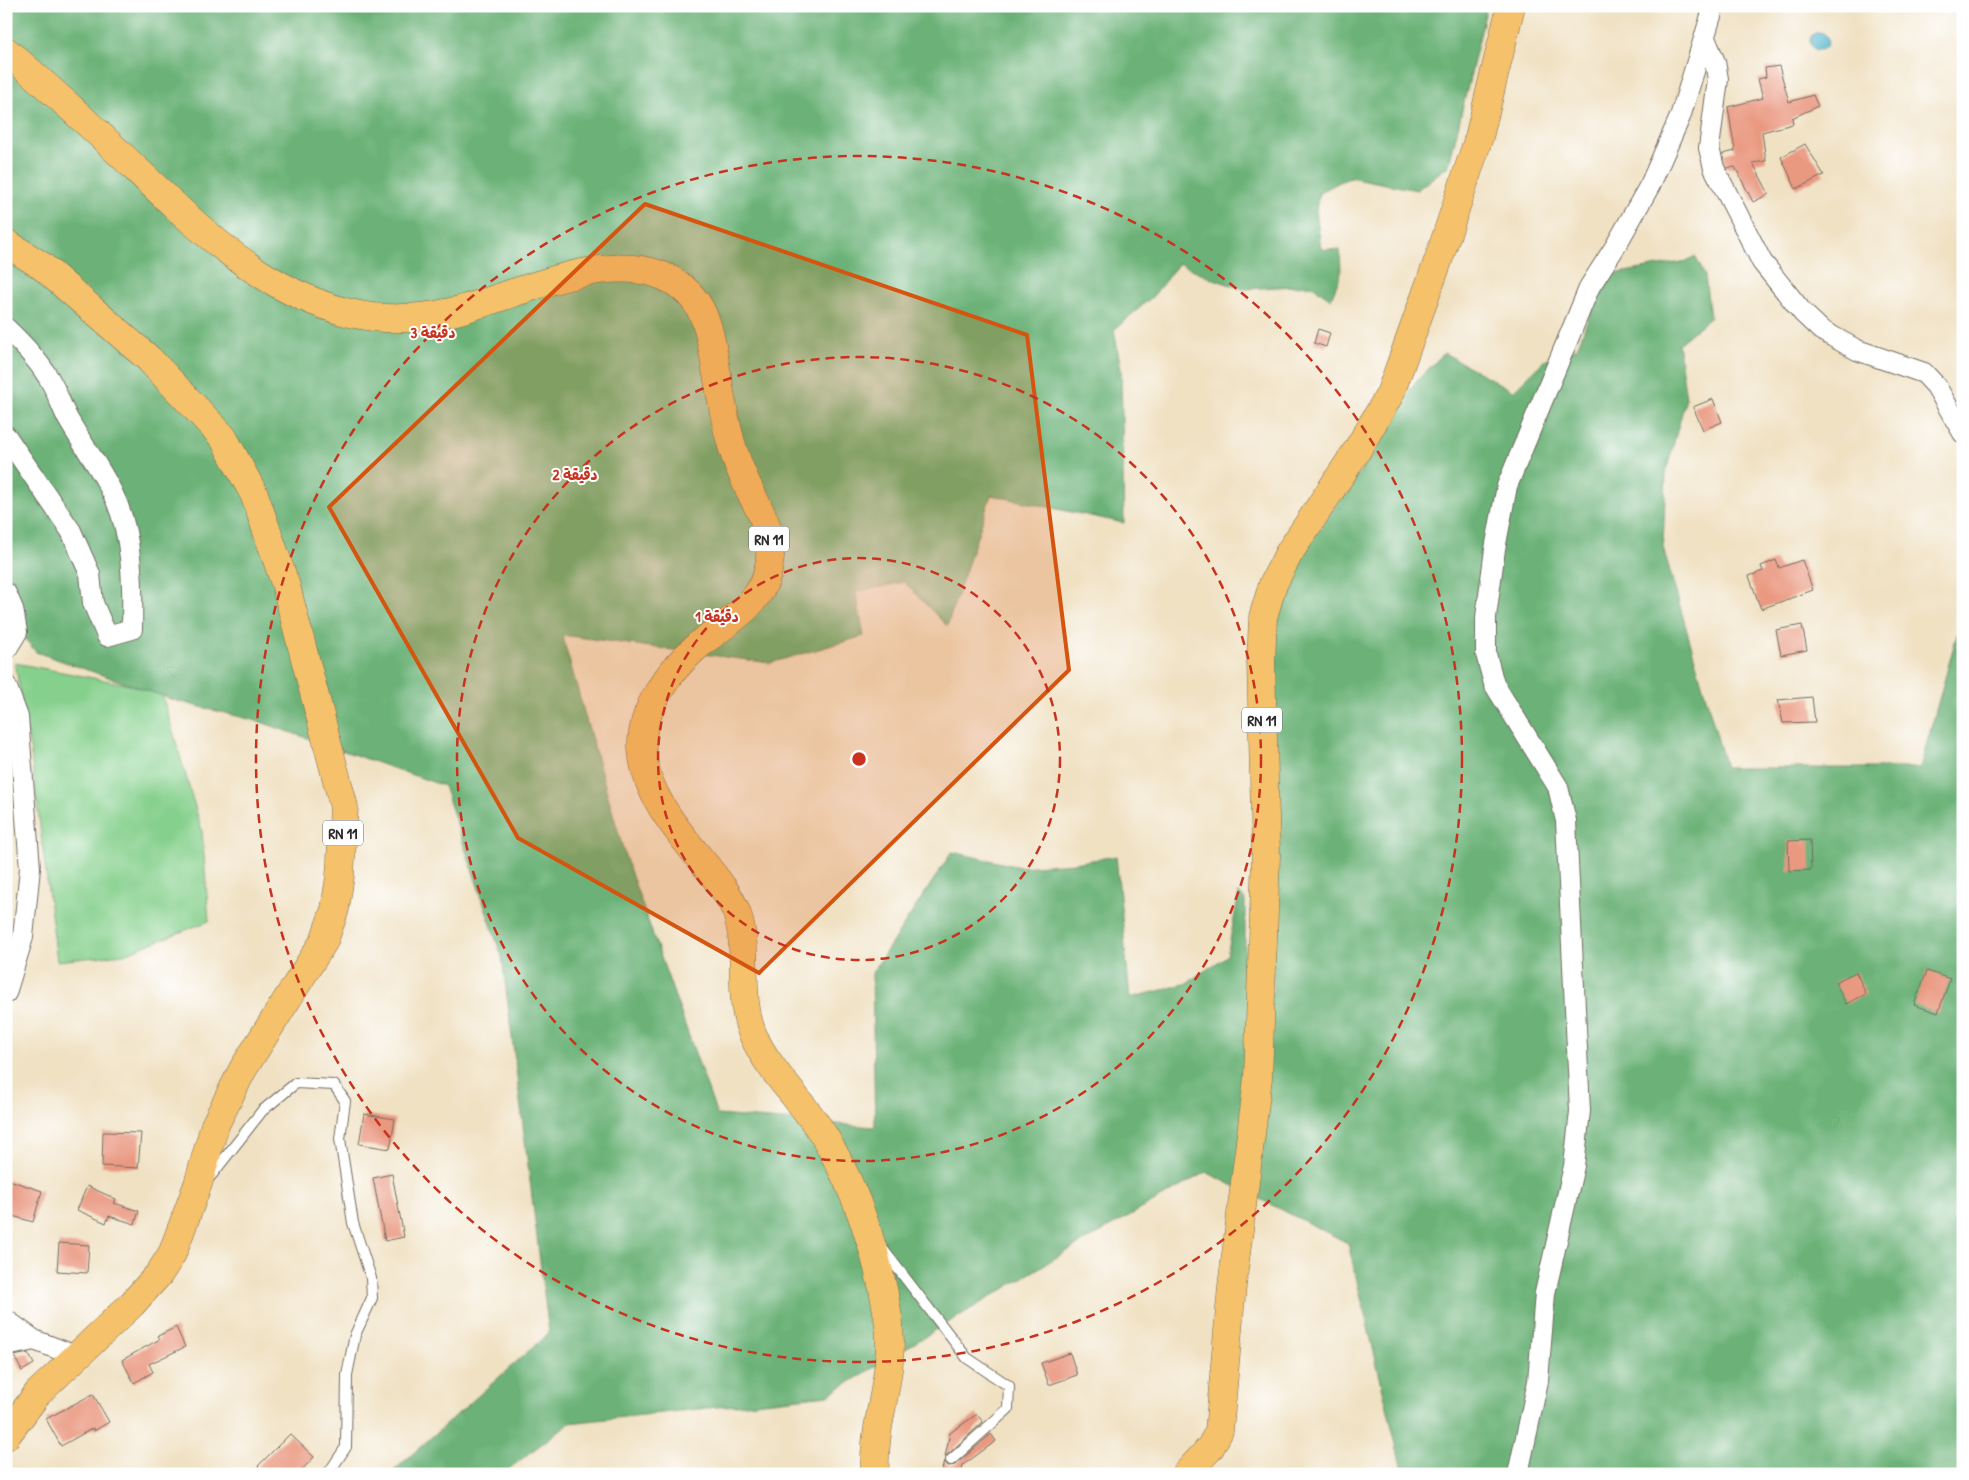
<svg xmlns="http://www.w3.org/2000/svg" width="1969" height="1480" font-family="'Patrick Hand','Playpen Sans Arabic',sans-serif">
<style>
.green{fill:#86d08d;stroke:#587e5c}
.forest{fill:#6cb278;stroke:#4c6e52}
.water{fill:#4db4cb;stroke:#3c707b}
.building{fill:#ea9981}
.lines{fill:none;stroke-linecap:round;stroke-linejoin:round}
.service-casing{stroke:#706b60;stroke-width:12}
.minor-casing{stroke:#706b60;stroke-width:22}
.primary-casing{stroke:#706b60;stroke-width:29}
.service{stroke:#fff;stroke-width:10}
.minor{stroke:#fff;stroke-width:20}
.primary{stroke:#f5c16b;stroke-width:28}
.marked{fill:#d5540f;fill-opacity:0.2;stroke:#d5540f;stroke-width:4;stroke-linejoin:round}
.ring{fill:none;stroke:#c8321e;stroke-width:2.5;stroke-dasharray:9 6}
.labels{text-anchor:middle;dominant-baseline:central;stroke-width:4;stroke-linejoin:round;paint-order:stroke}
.shield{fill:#fff;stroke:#6b6b6b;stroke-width:1}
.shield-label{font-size:15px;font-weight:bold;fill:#2b2b2b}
.centre{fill:#c8321e;stroke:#fff;stroke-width:2.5}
.ring-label{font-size:15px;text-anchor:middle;font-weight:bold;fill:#c8321e;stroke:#fff;stroke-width:4;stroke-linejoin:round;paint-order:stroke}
</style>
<rect width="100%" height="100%" fill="#fff"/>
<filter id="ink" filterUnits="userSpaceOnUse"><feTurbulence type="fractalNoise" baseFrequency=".02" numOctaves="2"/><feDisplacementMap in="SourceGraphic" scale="10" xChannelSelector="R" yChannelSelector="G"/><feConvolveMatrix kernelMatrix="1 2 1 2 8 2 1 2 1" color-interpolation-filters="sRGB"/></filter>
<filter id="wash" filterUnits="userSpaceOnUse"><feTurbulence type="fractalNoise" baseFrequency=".0096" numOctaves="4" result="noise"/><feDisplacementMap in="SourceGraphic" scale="20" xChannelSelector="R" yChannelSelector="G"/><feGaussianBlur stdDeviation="1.12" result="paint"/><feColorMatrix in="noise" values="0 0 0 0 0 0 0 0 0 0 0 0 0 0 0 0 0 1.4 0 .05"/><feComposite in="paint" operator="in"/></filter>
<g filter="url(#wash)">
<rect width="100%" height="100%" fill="#f0e1c3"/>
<path class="green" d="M15 663 161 691 202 831 209 921 124 954 57 961 30 748Z"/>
<path class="forest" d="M6 6H1487L1449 165 1417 190 1349 177 1319 193 1316 210 1321 249 1340 250 1341 274 1331 299 1311 285 1243 289 1210 278 1179 263 1153 296 1114 330 1121 369 1124 523 991 495 947 626 904 582 856 592 864 636 770 663 562 635 626 859 717 1115 875 1127 872 973 952 852 1020 867 1075 863 1116 856 1130 998 1185 984 1227 956 1239 893 1245 900V981L1273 994 1271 675 1278 609 1312 539 1388 432 1412 386 1444 353 1513 391 1546 359 1577 348 1592 309 1608 275 1687 261 1695 256 1705 276 1710 318 1678 344 1686 398 1666 472 1663 547 1726 768H1920L1963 613V1474H1403L1348 1243 1206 1172 1057 1257 828 1395 569 1423 502 1474H390L549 1333 502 957 444 786 261 722 177 701 36 652 6 616Z"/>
<path class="water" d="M1810 41a9 9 0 1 1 18 0a9 9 0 1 1-18 0Z"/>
<g id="blocks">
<path class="building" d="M1779 66 1789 102 1813 95 1818 106 1792 118 1793 124 1762 132 1766 161 1753 163 1769 194 1753 202 1735 167 1727 168 1725 164 1723 154 1735 151 1728 107 1763 98 1758 79 1766 77 1765 68Z
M1805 144 1824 175 1796 189 1781 157Z
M1318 329 1330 333 1326 347 1314 343Z
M1713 399 1722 422 1703 430 1693 407Z
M1776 560 1779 568 1802 560 1813 590 1761 609 1749 576 1763 571 1761 566Z
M1802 625 1807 650 1781 655 1776 630Z
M1812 697 1815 722 1783 723 1778 700Z
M1810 840 1811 870 1789 871 1788 841Z
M1927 971 1950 979 1938 1013 1914 1005Z
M1856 972 1866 994 1846 1004 1835 982Z
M364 1114 395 1119 390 1149 359 1144Z
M103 1132 141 1133 138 1168 102 1166Z
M392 1174 404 1237 385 1241 373 1178Z
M9 1180 42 1191 33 1222 6 1214V1189Z
M87 1186 116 1199 114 1203 139 1211 135 1224 109 1216 106 1223 77 1210Z
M59 1243 89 1245 87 1273 57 1271Z
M176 1327 185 1347 149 1364 153 1372 134 1383 122 1360 160 1339 158 1336Z
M28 1353 34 1364 22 1371 14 1356Z
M1070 1353 1077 1375 1049 1385 1041 1363Z
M93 1394 109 1422 94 1431 93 1428 61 1446 46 1419Z
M977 1414 983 1422 945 1457 950 1433Z
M290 1434 314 1457 298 1474H265L258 1466Z
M991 1434 996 1441 963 1465 961 1474H941L944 1461 948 1466 955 1465Z"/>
</g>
</g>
<g filter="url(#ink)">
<use href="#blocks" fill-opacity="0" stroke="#706b60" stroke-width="1"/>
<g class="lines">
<g class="service-casing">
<path id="service" d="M210 1177 262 1111 296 1083 334 1085 345 1101 340 1139 353 1223 371 1278 372 1298 355 1335 347 1375 346 1447 328 1474
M882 1248 967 1358 1009 1386 1008 1409 951 1460"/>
</g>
<g class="minor-casing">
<path id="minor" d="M1705 38 1715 62 1718 79 1709 148 1714 168 1762 262 1803 313 1821 330 1857 350 1924 373 1936 386 1963 433
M6 328C23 344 41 363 52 384 58 395 62 408 68 419 82 444 100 467 113 494 133 534 133 586 132 629L107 636 93 603 90 574 71 531 6 436
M6 593 13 609 17 632 6 650
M6 685 18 717 30 868 23 937 6 993
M6 1320 34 1340 76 1356
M6 1346 34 1340
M1518 1474 1538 1381 1545 1293 1574 1166 1580 1111 1566 821 1558 787 1494 684 1486 654V617L1495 549 1507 486 1590 286 1615 247 1650 185 1680 117 1714 6"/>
</g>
<g class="primary-casing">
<path id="primary" d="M6 51C44 83 80 116 116 150 184 214 253 288 346 312 381 321 416 320 451 312 515 298 623 238 683 288 710 310 711 343 717 374 721 398 725 423 732 446 737 463 744 479 752 495 758 507 766 521 769 534 772 548 770 572 763 585 749 613 716 629 694 649 667 673 640 712 642 749 645 795 679 833 707 867 718 881 729 894 736 911 751 951 736 996 753 1035 771 1075 804 1102 826 1139 857 1192 879 1256 888 1317 897 1373 872 1420 875 1474
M6 243 42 266 149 359 223 437 254 494 286 586 344 807 340 876 335 909 324 941 243 1069 215 1125 198 1184 172 1254 159 1274 132 1304 38 1393 6 1436
M1186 1474 1210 1448 1219 1431 1232 1286 1258 1078 1266 855 1261 662 1263 617 1273 584 1289 553 1356 452 1390 394 1438 261 1479 137 1511 6"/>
</g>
<use href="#service" class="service"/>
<use href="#minor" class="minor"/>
<use href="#primary" class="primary"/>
</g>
</g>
<path class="marked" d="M645 204 1027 335 1069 670 759 973 518 838 329 507Z"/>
<g class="ring">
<circle cx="859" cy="759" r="201"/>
<circle cx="859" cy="759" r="402"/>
<circle cx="859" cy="759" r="603"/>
</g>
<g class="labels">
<g class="shield">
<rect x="749" y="526.5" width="40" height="25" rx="4"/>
<rect x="1242" y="707.5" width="40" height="25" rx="4"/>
<rect x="323" y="820.5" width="40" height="25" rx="4"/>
</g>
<g class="shield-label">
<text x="769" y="539">RN 11</text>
<text x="1262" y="720">RN 11</text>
<text x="343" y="833">RN 11</text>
</g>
</g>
<circle cx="859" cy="759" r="8" class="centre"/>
<g class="ring-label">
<text x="433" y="338">3 دقيقة</text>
<text x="575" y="480">2 دقيقة</text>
<text x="717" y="622">1 دقيقة</text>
</g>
<rect width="1969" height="1480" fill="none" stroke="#fff" stroke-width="25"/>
</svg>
